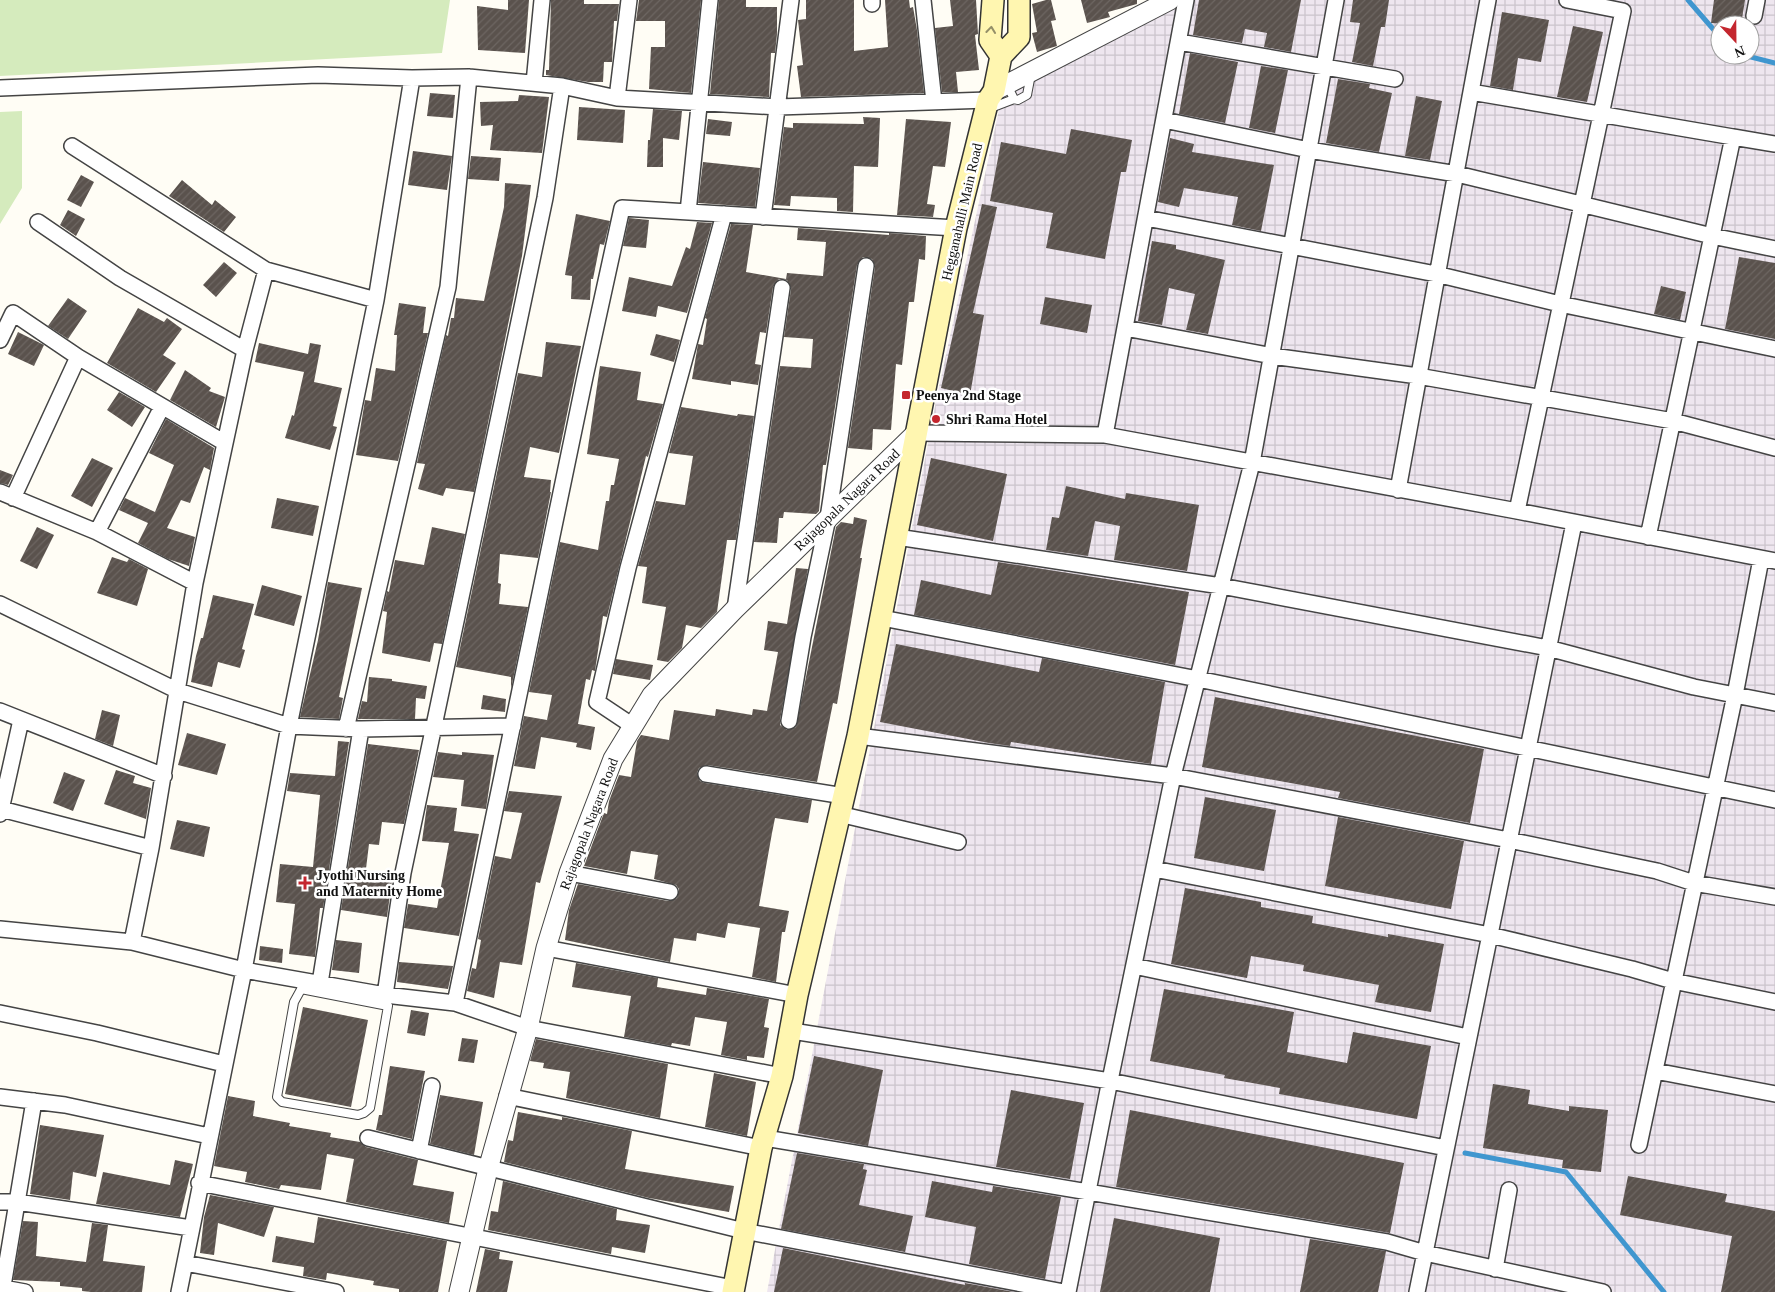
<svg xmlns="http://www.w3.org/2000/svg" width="1775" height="1292" font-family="'Times New Roman',serif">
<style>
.industrial{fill:url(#industrial-grid);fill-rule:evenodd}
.grass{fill:#d5ebbd}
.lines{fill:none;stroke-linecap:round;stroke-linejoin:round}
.stream{stroke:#3f96cf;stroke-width:5}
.building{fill:url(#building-hatch)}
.service-casing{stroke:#444;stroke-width:10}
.minor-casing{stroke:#444;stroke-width:18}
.tertiary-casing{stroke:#444;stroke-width:21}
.secondary-casing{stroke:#333;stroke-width:24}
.service{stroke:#fff;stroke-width:8}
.minor{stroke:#fff;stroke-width:15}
.tertiary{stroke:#fff;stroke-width:19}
.secondary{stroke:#fff6b0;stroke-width:21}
.oneway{stroke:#948f68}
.poi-dot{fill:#c4262e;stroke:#fff;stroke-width:2}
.labels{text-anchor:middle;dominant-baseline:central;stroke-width:5;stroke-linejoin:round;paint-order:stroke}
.street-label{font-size:14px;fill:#111;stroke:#fff}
.poi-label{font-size:14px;font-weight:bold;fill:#111;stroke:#fff;text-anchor:start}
</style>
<defs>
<pattern id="industrial-grid" width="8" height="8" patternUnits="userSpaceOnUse" patternTransform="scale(1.25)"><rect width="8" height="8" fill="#eee6ef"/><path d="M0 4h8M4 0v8" fill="none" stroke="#cbc4cc"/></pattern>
<pattern id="building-hatch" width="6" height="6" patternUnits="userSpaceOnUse" patternTransform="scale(1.25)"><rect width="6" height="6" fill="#5a524d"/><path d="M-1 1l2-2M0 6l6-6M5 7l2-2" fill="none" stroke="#6d6662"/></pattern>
</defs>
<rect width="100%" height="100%" fill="#fffdf5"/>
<path class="industrial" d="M1174 0H1775V1292H767L936 401 1003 91ZM1720 25H1750V55H1720Z"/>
<path class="grass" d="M0 0H450L442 53 0 76Z
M22 111V188L0 224V112Z"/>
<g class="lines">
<path class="stream" d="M1688 0 1720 37
M1743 55 1775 63
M1465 1153 1566 1172 1664 1292"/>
</g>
<path class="building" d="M508 0H529L525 53 478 50 477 6 508 10Z
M551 0H584V4H619L617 21H614L612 62H604L603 82H588L546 75V70H549Z
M639 0H701L691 93 649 89 651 47H665V21H636Z
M719 0H746V7H777V34L775 53H771L769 97 710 94Z
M806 0H854V51L888 47 885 0H909L910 8 913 7 917 30 924 93 801 97 797 66 803 65 798 20 806 19Z
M950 0H976L978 34 975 35 979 70 956 72 958 92H942L935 28 953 26Z
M1046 0H1051L1056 20 1051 21 1057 46 1037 52 1032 33 1037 32 1032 4Z
M1081 0H1137V4L1108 12 1110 17 1087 23Z
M1199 0H1301L1291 52 1264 47 1267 33 1245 29 1242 43 1193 35Z
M1353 0H1389L1385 27H1381L1373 66 1352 62 1360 23 1350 22Z
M1714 0H1745L1741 25 1711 23Z
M1502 12 1549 20 1541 62 1518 58 1513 90 1490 86Z
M1573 26 1603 32 1587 102 1557 97Z
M1190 53 1238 62 1225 123 1179 114Z
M1261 66 1288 70 1275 133 1249 128Z
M1338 79 1370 84 1369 88 1392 93 1379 152 1326 143Z
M430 93 455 95 453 118 427 116Z
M519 95 549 97 542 153 490 150 493 125 481 126 480 102 518 101Z
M1416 96 1442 101 1430 160 1405 156Z
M579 107 625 110 623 143 577 140Z
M653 109 682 111 679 140 663 138V167H647L648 140H650Z
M863 117 880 118 878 167 854 166 853 212 837 211V198L791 196 790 206 774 205 784 127 793 128V123L864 124Z
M708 119 732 122 730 136 706 134Z
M906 119 951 122 945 167 933 166 927 204 935 205 933 217 897 215Z
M1071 129 1132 140 1126 172H1121L1105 259 1046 248 1053 213 990 201 1001 142 1066 154Z
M1170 138 1194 144 1192 152 1274 165 1261 231 1232 225 1238 197 1184 188 1179 207 1158 202Z
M413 151 452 156 447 190 408 185Z
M471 156 501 158 499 181 468 179Z
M703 162 760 168 755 207 698 203Z
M81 175 94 182 81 207 67 200Z
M182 180 212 205 215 200 236 217 224 232 169 196Z
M505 183 531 185 522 256 474 492 446 488 443 496 418 489 425 464 417 463 446 335 448 336 451 318H454L456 298 484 301 504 207Z
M982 204 997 207 973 313 984 315 970 395 941 388Z
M68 210 85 219 76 236 60 225Z
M576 214 610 221 604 245 600 244 593 279H591L590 300 571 299 572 276 565 275Z
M629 218 649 220 646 248 623 246Z
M697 222 712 223 687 313 658 306 656 317 622 311 629 277 672 286 686 247 690 249Z
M731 224 753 225 746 272 786 279 787 273 823 276 826 242 797 240 798 228 889 235V233L926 236 925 260 919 259 914 302H909L902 365 896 364 891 430 873 429 872 450 848 448 875 267 872 259 863 257 857 265 826 465H823L819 511 816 514 784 512 783 518H779L777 543 754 542 780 366 811 368 813 339 784 337 791 289 787 280 779 279 773 287 766 333 760 332 755 364 761 365 758 385 731 381V385L692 379 698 344 703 345 707 319 705 318Z
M1152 241 1176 245V249L1225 260 1208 334 1186 330 1195 294 1169 288 1162 325 1138 321Z
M1739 257 1775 263V339L1725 329Z
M224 262 237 273 216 297 203 285Z
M1661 286 1686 292 1680 320 1654 314Z
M1045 297 1092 305 1087 333 1040 324Z
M68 298 87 311 68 339 48 326Z
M399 303 426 307 423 333H428L398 461 356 455 365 400 371 401 376 368 395 371 397 335H394Z
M138 308 164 322 167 318 182 329 163 355 176 363 156 392 107 363Z
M18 332 44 345 34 366 8 354Z
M656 334 680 340 674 362 650 355Z
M546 342 581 346 559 453 530 447 527 463 524 477 551 480 550 492H551L538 558 500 554 498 583 501 584 499 604 528 607 511 689V677L456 667 518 373 542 377Z
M259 343 308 354 310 343 321 345 314 382 342 388 333 426 337 427 330 450 285 438 292 415 294 416 304 372 255 362Z
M600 366 641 372 637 400 663 404 648 457 646 456 607 617 603 616 595 671 592 670 590 680 586 679 578 724 595 727 591 750 576 747 577 743 541 737 535 769 514 766 524 716 547 720 552 695 529 692 560 542 598 550 606 501H609L611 485H614L619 459 587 454Z
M185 370 211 388 209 391 225 397 216 427 170 400Z
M119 392 145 407 132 427 107 410Z
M681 407 737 416 738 414 754 416 736 540H727L717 612 701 628 686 625 682 648 668 662 657 660 666 607 642 603 647 567 638 566 656 501 685 505 693 456 669 453Z
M166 419 214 448 210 470 204 467 190 503 181 500 167 528 195 537 189 566 168 559 138 543 148 523 119 510 125 498 155 512 174 465 149 453Z
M92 458 113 468 92 507 71 496Z
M931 458 1007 474 993 541 917 525Z
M0 470 13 475 8 485 0 483Z
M1066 486 1125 499 1126 493 1199 505 1187 571 1114 560 1120 526 1095 521 1088 556 1046 550 1052 517 1059 518Z
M277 498 319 506 313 536 271 528Z
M854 517 867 520 860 558H862L837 704 833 703 817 782 707 765 699 768 697 773 700 781 705 783 812 800 808 823 775 818 772 833 759 906 789 911 785 932H782L776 982 752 977 760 928 728 923 725 938 697 933 696 941 674 938 670 962 565 940 569 910 578 884 668 901 677 898 679 889 676 885 654 879 658 855 631 851 627 874 584 866 604 813 607 814 609 801 619 775 631 777 637 741 641 735 669 740 674 710 715 716 716 709 752 715 753 709 767 711 778 652 764 650 768 621 787 624 796 568 808 569 780 720V725L787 730 796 727 836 527 841 522 853 524Z
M37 527 54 535 37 569 20 561Z
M432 527 465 534 442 644 434 643 430 662 382 653 387 612 383 611 387 591 389 592 395 560 424 565Z
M112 557 127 562 129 559 148 569 137 606 97 593Z
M998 562 1189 592 1175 665 914 615 921 580 991 595Z
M328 582 362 588 339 697 343 698 339 719 300 717 318 640Z
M262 585 302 596 294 626 254 615Z
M213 595 254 604 242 649 245 650 240 668 218 662 212 687 191 682 196 656 201 638H203Z
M896 644 1039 672 1042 658 1165 682 1151 764 1011 742 1010 746 989 743 880 722Z
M616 659 653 665 650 680 613 674Z
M369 677 392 679V681L427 686 425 699 416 698 415 719H358L362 701 367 702Z
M483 695 506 699 505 712 481 709Z
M1215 697 1484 749 1470 823 1338 798 1340 792 1202 767Z
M102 710 120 715 113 746 95 739Z
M187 733 226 744 217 775 178 765Z
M338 741 349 742 323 908H320L315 957 289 954 295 904 276 902 280 864 313 867 320 795 287 791 290 773 335 776Z
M368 744 419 750 404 824 382 822 379 845 369 844 365 877 392 880 387 917 341 910Z
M438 752 462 755V752L494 755 486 809 461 806 464 780 433 777Z
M116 770 135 776 133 783 151 788 146 819 104 804Z
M64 772 85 780 73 811 53 803Z
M509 791 562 796 540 883 536 882 522 965 500 962 494 998 467 991 472 968 476 969 481 940 478 939 495 856 511 859 522 813 504 811Z
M1205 797 1276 810 1264 871 1194 858Z
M427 805 457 808 454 831 479 834 459 936 404 928 408 904 437 908 449 843 422 841Z
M1338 817 1464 841 1451 909 1325 886Z
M177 820 210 827 204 857 170 849Z
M1185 888 1261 902V907L1313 916 1312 923 1388 937V934L1444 944 1431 1012 1375 1002 1379 985 1303 971 1304 965 1251 956 1247 978 1171 964Z
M336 940 362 943 359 973 332 970Z
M260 946 283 949 282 963 259 960Z
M399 962 453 966 448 989 397 982Z
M576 963 658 978 657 987 706 995 707 988 769 999 764 1027 769 1028 764 1058 747 1056V1060L721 1055 727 1022 695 1017 690 1046 672 1043 671 1046 624 1037 631 996 572 987Z
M1164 989 1294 1012 1287 1052 1347 1063 1353 1032 1431 1046 1417 1119 1279 1094 1280 1088 1224 1078 1225 1075 1150 1061Z
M303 1007 368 1020 351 1107 285 1094Z
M411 1010 429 1013 425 1036 407 1033Z
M462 1038 478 1040 474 1063 458 1061Z
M536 1039 668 1064 660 1118 566 1098 570 1072 543 1068 544 1063 530 1061Z
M814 1056 883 1070 868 1146 798 1133Z
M390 1066 425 1071 412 1139 376 1130 379 1115H382Z
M714 1073 756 1082 747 1136 705 1127Z
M1493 1084 1530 1090 1528 1104 1569 1111V1106L1608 1110 1601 1172 1562 1168 1563 1160 1483 1148Z
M1011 1090 1084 1103 1070 1179 996 1167Z
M440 1095 483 1102 474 1155 430 1144Z
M228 1096 255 1101 253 1116 290 1123 289 1126 331 1133 330 1137 360 1142 366 1147 418 1160 413 1185 454 1192 449 1223 346 1202 354 1159 327 1154 321 1190 281 1185 279 1189 245 1182 247 1172 214 1166Z
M1130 1110 1404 1163 1390 1233 1116 1187Z
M518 1112 562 1120V1117L632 1131 625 1169 734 1186 729 1212 649 1198 504 1162 508 1140 513 1141Z
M40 1125 104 1135 96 1177 73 1172 70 1200 30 1194Z
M797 1153 864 1164 863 1169 867 1170 859 1205 913 1216 905 1252 781 1229Z
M175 1160 193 1164 180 1217 96 1204 103 1172 170 1185Z
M1628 1176 1727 1194 1725 1202 1775 1211V1292H1721L1732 1236 1620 1215Z
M503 1181 617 1209 616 1220 650 1225 645 1253 612 1247 611 1254 488 1230 491 1211 498 1212Z
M932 1181 992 1192 993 1186 1061 1197 1045 1279 969 1264 976 1227 925 1217Z
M210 1195 274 1207 264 1237 218 1223 214 1255 200 1253 204 1217Z
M318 1217 447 1241 438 1292H399V1289L373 1285 374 1281 327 1273 326 1280 303 1276 304 1267 272 1262 276 1236 314 1243Z
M1114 1218 1220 1238 1210 1292H1100Z
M23 1221 38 1222 36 1256 86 1262 92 1223 108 1225 103 1261 145 1266 142 1292H91L82 1291V1288L60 1286V1282L13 1280Z
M1310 1239 1386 1251 1378 1292H1300Z
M783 1248 965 1285V1283L1014 1292H774Z
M485 1249 500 1252 499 1259 513 1261 507 1292H476Z"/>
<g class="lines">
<g class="service-casing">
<path id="service" d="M1007 85 1014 99 1018 100 1027 95 1031 74
M988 109 1014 99
M303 980 304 984 294 1002 277 1097 282 1102 358 1115 364 1113 370 1108 388 1006 384 999 385 995
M301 989 388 1006"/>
</g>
<g class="minor-casing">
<path id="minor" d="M872 0V4
M923 0 934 102
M1754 16 1757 0
M1179 42 1395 79
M534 83 542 0
M0 88 318 75 412 78 469 77 562 86 617 98 778 107 988 100
M1471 92 1733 137 1648 537
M617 98 629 0
M1164 120 1309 150 1457 174 1712 236 1775 249
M1733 137 1775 144
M72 146 266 270 376 300
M688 212 710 0
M763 217 791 0
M1146 218 1436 274 1560 304 1775 349
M38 222 120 278 245 350
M1125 328 1272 356 1418 376 1673 421 1775 448
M0 340 13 313 78 357 225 443
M916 433 1105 435 1517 511 1775 561
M1105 435 1186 0
M1398 490C1427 327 1458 163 1488 0
M0 492 97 532 195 583
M13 498 78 357
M1517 511 1623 11 1567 0
M97 532 162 407
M897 537 1221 586 1548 648 1694 687 1775 703
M0 604 178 691 289 726 361 729 513 726
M735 609 782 288
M882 618 1198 679 1775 800
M0 711 164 776
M789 721 803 637 828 518 866 266
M633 726 597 702 628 568 724 214
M346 729 448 287 469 77
M858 736 1173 776 1509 840 1657 871 1694 883 1775 897
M706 774 844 796
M1 809 151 848
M0 814 21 720
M839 814 958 842
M1154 869 1490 935 1632 969 1673 981 1775 1002
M569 873 670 892
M0 929 132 942 244 970 385 995 455 1003 528 1028 782 1076
M132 942 151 848 195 583 245 350 266 270
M546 948 797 995
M1134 966 1468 1037
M320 983 361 729
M385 995 403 873 545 198 562 86
M455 1003 585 377 622 208 956 228
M0 1013 97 1033 224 1064
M792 1031 1110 1081 1446 1148
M1655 1071 1775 1094
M507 1096 761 1148
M0 1097 65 1105 209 1136
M368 1138 744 1231 1064 1292
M765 1138 1387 1242 1425 1253 1603 1292
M1639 1145 1735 695 1761 559
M419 1151 432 1086
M199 1183 733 1288
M0 1202H17L191 1228
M185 1263 336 1292
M1495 1269 1509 1190
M3 1288 25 1292
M2 1292 34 1101
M179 1292 244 970 289 726 376 300 412 78
M1068 1292 1108 1090 1173 776 1252 463 1336 0
M1417 1292 1574 523"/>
</g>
<g class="tertiary-casing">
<path id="tertiary" d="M994 91 1170 0
M459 1292 488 1169 528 1028 546 948 569 873 613 759 652 695 735 609 916 433"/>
</g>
<g class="secondary-casing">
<path id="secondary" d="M993 0 990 40 1001 56
M733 1292 761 1148 782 1076 797 995 858 736 956 228 988 100 994 91 1001 56 1019 37V0"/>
</g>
<use href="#service" class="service"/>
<use href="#minor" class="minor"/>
<use href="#tertiary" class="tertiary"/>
<use href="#secondary" class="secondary"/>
</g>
<defs><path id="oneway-chevron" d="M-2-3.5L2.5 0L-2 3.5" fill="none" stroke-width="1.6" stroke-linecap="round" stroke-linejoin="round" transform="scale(1.25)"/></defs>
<use class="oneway" href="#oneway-chevron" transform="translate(991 30) rotate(-84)"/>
<g class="poi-dot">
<rect x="901" y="390" width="10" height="10" rx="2.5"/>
<circle cx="936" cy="419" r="5"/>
<path d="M302.5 875.5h5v5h5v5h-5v5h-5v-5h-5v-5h5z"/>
</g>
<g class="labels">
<g class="street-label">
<text transform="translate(962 212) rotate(-77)">Hegganahalli Main Road</text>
<text transform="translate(847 500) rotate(-44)">Rajagopala Nagara Road</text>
<text transform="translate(589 824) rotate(-69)">Rajagopala Nagara Road</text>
</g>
<g class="poi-label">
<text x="916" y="395">Peenya 2nd Stage</text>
<text x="946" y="419">Shri Rama Hotel</text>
<text x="316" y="875">Jyothi Nursing<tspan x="316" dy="16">and Maternity Home</tspan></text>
</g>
</g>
<g transform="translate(1735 40) rotate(158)"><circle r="24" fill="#ffffff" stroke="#a0a0a0"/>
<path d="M0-4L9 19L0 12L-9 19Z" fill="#c4262e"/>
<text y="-8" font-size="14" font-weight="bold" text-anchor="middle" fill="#111111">N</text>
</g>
</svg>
